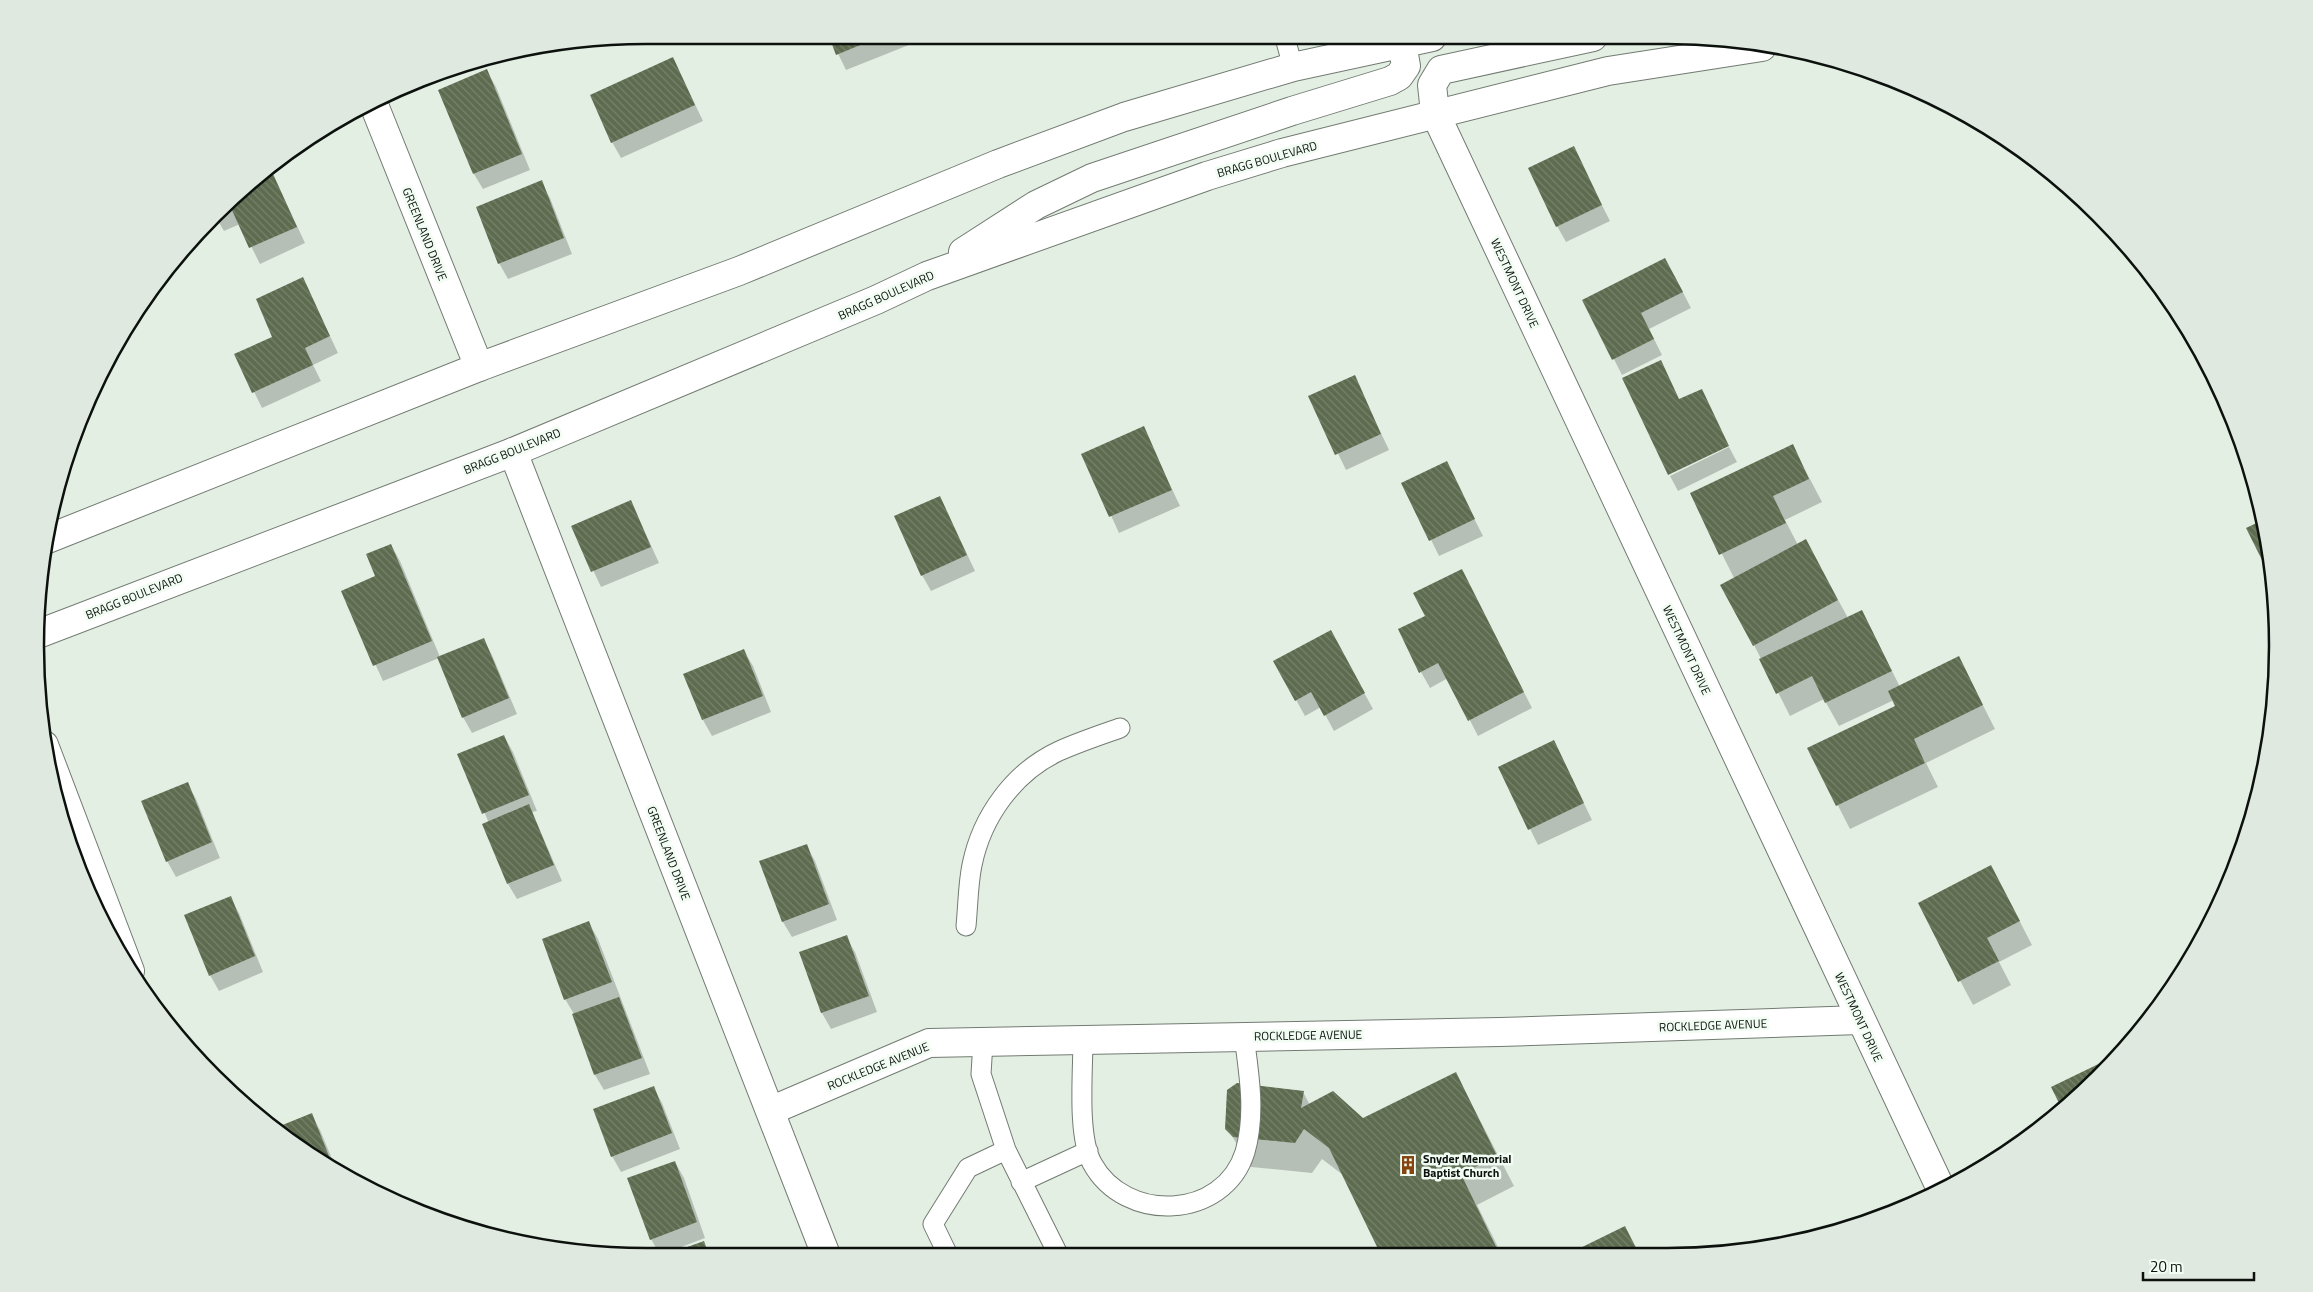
<svg xmlns="http://www.w3.org/2000/svg" width="2313" height="1292" font-family="'Titillium Web',sans-serif">
<style>
.shadow{fill:#0003}
.building{fill:url(#building-back-hatch)}
.lines{fill:none;stroke-linecap:round;stroke-linejoin:round}
.service-casing{stroke:#727b72;stroke-width:21}
.minor-casing{stroke:#727b72;stroke-width:30}
.tertiary-casing{stroke:#727b72;stroke-width:30}
.primary-casing{stroke:#727b72;stroke-width:30}
.service{stroke:#fff;stroke-width:19}
.minor{stroke:#fff;stroke-width:28}
.tertiary{stroke:#fff;stroke-width:28}
.primary{stroke:#fff;stroke-width:28}
.labels{text-anchor:middle;dominant-baseline:central;stroke-width:5;stroke-linejoin:round;paint-order:stroke}
.street-label{font-size:12px;fill:#0d110e;stroke:#f1fcf2}
.poi-label{font-size:12px;font-weight:bold;fill:#0d110e;stroke:#f1fcf2;text-anchor:start}
.rim{fill:none;stroke:#0d110e;stroke-width:2.5}
</style>
<defs>
<pattern id="building-back-hatch" width="6" height="6" patternUnits="userSpaceOnUse" patternTransform="scale(1.25)"><rect width="6" height="6" fill="#5d6b4e"/><path d="M-1 5l2 2M0 0l6 6M5-1l2 2" fill="none" stroke="#78826e"/></pattern>
</defs>
<rect width="100%" height="100%" fill="#e4efe4"/>
<path class="shadow" d="M831 39H924L846 70Z
M673 58 703 121 621 158 612 142Z
M487 71 496 87 530 170 483 189 474 174Z
M1573 148 1610 221 1566 242 1557 226Z
M269 166 305 243 260 264 240 224 224 231 214 214Z
M541 182 550 198 572 254 508 279 499 263Z
M1674 275 1691 308 1649 329 1662 355 1622 375 1584 300Z
M303 279 338 353 313 365 321 381 262 408 236 355 274 337Z
M1354 376 1389 450 1346 470 1310 396Z
M1143 428 1180 506 1119 533 1083 454Z
M1792 445 1822 502 1785 520 1798 545 1806 541 1848 618 1862 611 1900 687 1959 658 1995 729 1926 763 1938 787 1850 829 1809 749 1897 706 1894 700 1839 726 1824 699 1790 716 1754 645 1734 578 1692 494Z
M1729 447 1737 462 1678 491 1670 476Z
M1446 463 1483 536 1439 556 1403 483Z
M940 497 975 571 931 591 922 575Z
M631 501 659 563 601 587 573 527Z
M391 545 400 561 440 657 483 639 492 655 517 714 472 733 463 717 439 658 383 681 342 592 376 577Z
M1470 586 1532 708 1478 736 1448 678 1430 688 1421 672 1426 617Z
M1339 647 1373 709 1334 731 1321 707 1305 716 1275 662Z
M744 651 753 666 771 712 712 736 703 720 685 674Z
M504 736 513 752 537 811 532 812 562 881 517 899 508 884 484 825 489 823 459 754Z
M1562 758 1592 820 1538 845 1500 768Z
M187 783 196 799 220 858 176 877 167 861Z
M806 845 815 861 837 920 792 937 783 922 761 862Z
M1991 866 2032 945 1999 962 2011 985 1973 1005 1919 903Z
M230 898 239 913 263 972 219 991 210 975Z
M589 923 598 939 650 1074 604 1090 595 1075 574 1014 565 999Z
M846 937 855 952 877 1012 831 1029 822 1013 800 953Z
M1456 1074 1514 1186 1477 1205 1501 1253H1382L1343 1175 1322 1159 1312 1173 1251 1167 1227 1128 1303 1092 1310 1105 1363 1120Z
M653 1087 662 1103 680 1149 621 1172 612 1156Z
M311 1115 320 1130 338 1173 276 1129Z
M675 1162 684 1178 705 1238 660 1255 651 1239Z
M1625 1228 1639 1252H1575Z"/>
<path class="building" d="M830 39H875L836 55Z
M673 57 695 105 611 143 590 95Z
M487 69 522 154 473 174 438 90Z
M1574 146 1602 205 1556 227 1528 168Z
M269 165 297 227 249 248 231 208 211 217Z
M542 180 564 238 498 264 476 207Z
M1665 258 1683 292 1641 313 1654 339 1612 360 1582 300Z
M303 277 330 336 305 348 313 365 252 393 234 354 272 337 256 299Z
M1661 360 1679 399 1702 389 1729 446 1668 475 1622 378Z
M1355 375 1381 434 1335 455 1308 396Z
M1144 426 1172 490 1109 517 1081 454Z
M1793 444 1809 479 1773 496 1786 523 1719 555 1690 493Z
M1447 461 1475 519 1429 541 1401 483Z
M940 496 967 555 921 576 894 516Z
M631 500 651 547 591 572 571 526Z
M2263 520 2272 580 2246 528Z
M1806 539 1838 600 1753 646 1720 585Z
M391 544 432 641 373 666 341 591 375 576 366 554Z
M1462 569 1524 692 1468 721 1438 663 1419 673 1398 629 1425 616 1413 593Z
M1862 610 1892 671 1825 703 1812 676 1776 694 1759 659Z
M1331 630 1365 693 1324 716 1311 692 1295 701 1273 661Z
M484 638 509 698 462 718 437 657Z
M744 649 763 696 702 720 683 674Z
M1959 656 1983 705 1914 739 1925 763 1836 806 1807 748 1895 706 1888 691Z
M504 735 529 795 482 814 457 754Z
M1554 740 1584 803 1528 830 1498 767Z
M188 782 212 842 166 862 141 801Z
M529 804 554 865 507 884 482 824Z
M807 844 829 904 782 922 759 861Z
M1991 865 2020 921 1987 938 1999 961 1958 982 1918 903Z
M231 896 255 956 209 976 184 915Z
M589 921 612 982 564 1000 542 939Z
M847 935 869 996 821 1013 799 952Z
M619 997 642 1058 594 1075 572 1014Z
M2117 1055 2099 1078 2062 1109 2051 1087Z
M1456 1072 1497 1156 1461 1174 1499 1253H1380L1329 1148 1304 1129 1295 1143 1233 1137 1225 1129 1227 1090 1237 1083 1304 1091 1301 1108 1333 1091 1363 1118Z
M654 1086 672 1133 611 1157 593 1109Z
M312 1113 334 1169 333 1170 275 1128Z
M675 1161 697 1222 650 1240 627 1178Z
M1625 1226 1638 1252H1572Z
M704 1241 709 1255 665 1256V1255Z"/>
<g class="lines">
<g class="service-casing">
<path id="service" d="M1285 38 1293 67
M966 926C968 906 968 884 972 865 982 816 1014 772 1059 751 1079 742 1100 735 1120 728
M1083 1039C1083 1072 1077 1135 1092 1163 1125 1224 1224 1220 1245 1152 1256 1114 1249 1074 1244 1036
M983 1042 981 1074 1006 1150 1058 1254
M1021 1182 1088 1151
M948 1255 933 1224 968 1168 1006 1150"/>
</g>
<g class="minor-casing">
<path id="minor" d="M372 100 479 367
M513 452 826 1255
M44 745 130 971
M770 1111 929 1043 1500 1032 1860 1020"/>
</g>
<g class="tertiary-casing">
<path id="tertiary" d="M1435 113 1940 1187"/>
</g>
<g class="primary-casing">
<path id="primary" d="M1435 113 1432 85 1441 70 1593 37
M963 252 1036 205 1092 178 1292 111 1390 81 1399 76 1406 66 1402 44
M45 540 479 367 739 271 998 164 1124 117 1293 67 1432 37
M38 634 513 452 876 300 927 276 1207 176 1282 153 1608 71 1762 47"/>
</g>
<use href="#service" class="service"/>
<use href="#minor" class="minor"/>
<use href="#tertiary" class="tertiary"/>
<use href="#primary" class="primary"/>
</g>
<defs>
<g id="building-bare" transform="scale(1.5)"><path d="M-4-6H4V6H1V3H-1V6H-4ZM-2.5-4.3h1.7v1.8h-1.7ZM.8-4.3h1.7v1.8H.8ZM-2.5-1h1.7V.8h-1.7ZM.8-1h1.7V.8H.8Z" fill="#864510" stroke="#f1fcf2" stroke-width="2.5" paint-order="stroke"/></g>
</defs>
<g fill-rule="evenodd">
<use href="#building-bare" x="1408" y="1165"/>
</g>
<g class="labels">
<g class="street-label">
<text transform="translate(1267 159) rotate(-16)">BRAGG BOULEVARD</text>
<text transform="translate(425 234) rotate(68)">GREENLAND DRIVE</text>
<text transform="translate(1515 283) rotate(65)">WESTMONT DRIVE</text>
<text transform="translate(886 295) rotate(-24)">BRAGG BOULEVARD</text>
<text transform="translate(512 451) rotate(-22)">BRAGG BOULEVARD</text>
<text transform="translate(134 596) rotate(-22)">BRAGG BOULEVARD</text>
<text transform="translate(1687 650) rotate(65)">WESTMONT DRIVE</text>
<text transform="translate(669 853) rotate(69)">GREENLAND DRIVE</text>
<text transform="translate(1859 1017) rotate(65)">WESTMONT DRIVE</text>
<text transform="translate(1713 1025) rotate(-2)">ROCKLEDGE AVENUE</text>
<text transform="translate(1308 1035) rotate(-1)">ROCKLEDGE AVENUE</text>
<text transform="translate(878 1066) rotate(-22)">ROCKLEDGE AVENUE</text>
</g>
<g class="poi-label">
<text x="1423" y="1158">Snyder Memorial<tspan x="1423" dy="14">Baptist Church</tspan></text>
</g>
</g>
<path d="M0 0H2313V1292H0ZM646 44H1667A602 602 0 0 1 2269 646V646A602 602 0 0 1 1667 1248H646A602 602 0 0 1 44 646V646A602 602 0 0 1 646 44Z" fill="#dfe9e0" fill-rule="evenodd"/>
<path class="rim" d="M646 44H1667A602 602 0 0 1 2269 646V646A602 602 0 0 1 1667 1248H646A602 602 0 0 1 44 646V646A602 602 0 0 1 646 44Z"/>
<path d="M2143 1272v8h111v-8" fill="none" stroke="#0d110e" stroke-width="2.5"/>
<text x="2150" y="1272" font-size="15" fill="#0d110e" stroke="#f1fcf2" stroke-width="4" paint-order="stroke">20 m</text>
</svg>
